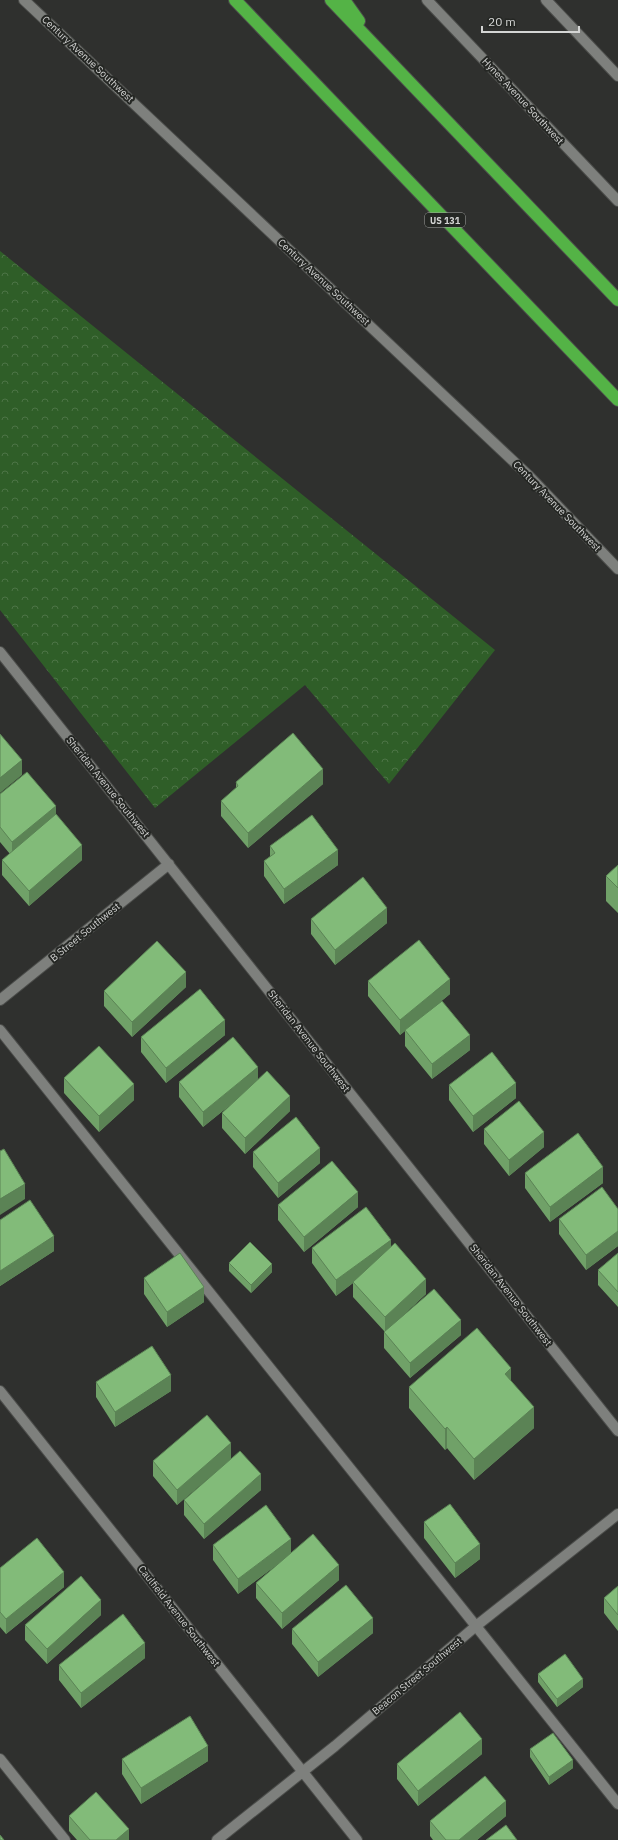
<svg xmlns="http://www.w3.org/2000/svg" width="618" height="1840" font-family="'IBM Plex Sans',sans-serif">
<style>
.forest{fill:url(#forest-crowns)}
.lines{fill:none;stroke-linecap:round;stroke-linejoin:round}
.lane-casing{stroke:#4c4d4b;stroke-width:12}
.street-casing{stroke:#4c4d4b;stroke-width:12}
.secondary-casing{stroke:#4c4d4b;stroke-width:12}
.highway-casing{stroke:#4c4d4b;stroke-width:14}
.lane{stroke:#7e807d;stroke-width:10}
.street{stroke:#7e807d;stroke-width:10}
.secondary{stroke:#7e807d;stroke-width:10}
.highway{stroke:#54b346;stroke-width:12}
.wall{fill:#70a168}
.shaded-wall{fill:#5b8355}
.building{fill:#82bb79;stroke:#5b8355}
.labels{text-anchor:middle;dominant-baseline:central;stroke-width:4;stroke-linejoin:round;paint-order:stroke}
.shield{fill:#252724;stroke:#a0a19f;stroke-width:1}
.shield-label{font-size:9px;font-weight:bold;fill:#d4d5d4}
.street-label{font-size:10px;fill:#d4d5d4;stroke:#252724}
</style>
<defs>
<pattern id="forest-crowns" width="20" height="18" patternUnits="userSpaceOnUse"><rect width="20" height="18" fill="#2f5e28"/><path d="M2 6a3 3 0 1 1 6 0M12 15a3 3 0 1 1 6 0" fill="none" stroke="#4c7446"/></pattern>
</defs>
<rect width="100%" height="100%" fill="#2f302e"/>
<path class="forest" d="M0 251 495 650 389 784 305 685 155 808 0 610Z"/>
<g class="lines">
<g class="lane-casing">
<path id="lane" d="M546 0 618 76
M0 1030 618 1804
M0 1759 65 1840"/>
</g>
<g class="street-casing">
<path id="street" d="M0 652 618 1431
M0 1000 169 864
M0 1391 357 1840
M217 1840 335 1746 476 1626 618 1514"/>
</g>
<g class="secondary-casing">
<path id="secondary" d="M24 0 528 475 618 569
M427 0 618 201"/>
</g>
<g class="highway-casing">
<path id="highway" d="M235 0 618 400
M331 0 618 300
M344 0 359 21"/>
</g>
<use href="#lane" class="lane"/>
<use href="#street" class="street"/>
<use href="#secondary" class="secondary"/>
<use href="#highway" class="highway"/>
</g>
<path class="wall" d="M236 782 323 784 248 848 221 816V801L236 788Z
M0 794 56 815 82 860 29 906 2 875V860L10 854 0 842Z
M270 846 338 865 284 904 264 876V861L270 857Z
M618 865V913L606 901V876Z
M311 919 387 923 335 965 311 934Z
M368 981 450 994 428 1012 470 1050 432 1079 405 1046V1031L400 1035 368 996Z
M186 987 132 1037 104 1006V991Z
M225 1035 166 1083 141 1052V1037Z
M64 1078 134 1100 99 1132 64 1093Z
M258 1079 290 1111 245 1154 222 1128V1113L234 1102 203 1127 179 1097V1082Z
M449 1085 516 1098 473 1132 449 1100Z
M484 1129 544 1147 509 1176 484 1144Z
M253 1152 320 1163 278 1198 253 1167Z
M525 1173 603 1183 550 1222 525 1188Z
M278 1205 358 1207 304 1252 278 1220Z
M618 1209V1246L586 1270 559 1234V1219Z
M0 1220 54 1251 0 1286Z
M391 1247 426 1294 387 1330 461 1335 410 1378 384 1348V1332H385L353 1297V1283L336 1296 312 1263V1248Z
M618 1253V1307L598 1285V1270Z
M229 1263 272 1272 251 1293 229 1271Z
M144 1278 204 1302 167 1327 144 1294Z
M511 1381 534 1428 474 1480 447 1448 445 1450 409 1408V1387Z
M96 1382 171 1391 115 1427 96 1397Z
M231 1458 261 1490 204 1539 184 1515V1500L228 1461 177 1505 153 1476V1461Z
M424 1522 480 1559 455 1578 424 1538Z
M213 1545 291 1553 339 1580 282 1629 256 1598V1583L282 1561 238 1594 213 1560Z
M0 1568 64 1587 6 1634 0 1627Z
M618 1586V1631L604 1613V1598Z
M101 1615 47 1664 25 1640V1625Z
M292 1629 373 1633 318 1677 292 1644Z
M145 1658 81 1708 59 1680V1665Z
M538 1674 583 1687 557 1707 538 1682Z
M530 1749 573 1768 549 1785 530 1757Z
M482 1754 418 1806 397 1779V1764Z
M122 1759 208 1761 141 1804 122 1774Z
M69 1816 129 1840H77L69 1831Z
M506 1816 477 1840H433L430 1836V1821Z"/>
<path class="shaded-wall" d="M22 760V775L0 793V778Z
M323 769V784L248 848V833Z
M56 806V821L12 857V842Z
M82 845V860L29 906V891Z
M338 850V865L284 904V889Z
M387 908V923L335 965V950Z
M186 972V987L132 1037V1022Z
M450 979V994L400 1035V1020Z
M225 1020V1035L166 1083V1068Z
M470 1035V1050L432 1079V1064Z
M258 1067V1082L203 1127V1112Z
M516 1083V1098L473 1132V1116Z
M134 1084V1100L99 1132V1116Z
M290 1096V1111L245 1154V1138Z
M544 1132V1147L509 1176V1160Z
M320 1148V1163L278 1198V1183Z
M603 1167V1183L550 1222V1207Z
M25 1184V1199L0 1215V1199Z
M358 1192V1207L304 1252V1237Z
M618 1231V1246L586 1270V1255Z
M54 1236V1251L0 1286V1271Z
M391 1240V1255L353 1282V1283L336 1296V1280Z
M272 1264V1272L251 1293V1285Z
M426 1279V1294L385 1332V1317Z
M204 1287V1302L167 1327V1312Z
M461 1320V1335L410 1378V1363Z
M511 1368V1389L505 1374Z
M171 1375V1391L115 1427V1412Z
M534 1407V1428L474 1480V1459Z
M447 1427V1448L445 1450V1429Z
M231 1443V1459L177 1505V1490Z
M261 1474V1490L204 1539V1524Z
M291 1539V1554L238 1594V1579Z
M480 1544V1559L455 1578V1563Z
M339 1565V1580L282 1629V1613Z
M64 1572V1587L6 1634V1619Z
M101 1600V1615L47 1664V1649Z
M373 1618V1633L318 1677V1662Z
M145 1643V1658L81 1708V1693Z
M583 1679V1687L557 1707V1699Z
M482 1739V1754L418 1806V1791Z
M208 1746V1761L141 1804V1788Z
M573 1760V1768L549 1785V1777Z
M506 1801V1816L477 1840H459Z
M129 1829V1840H116Z"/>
<path class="building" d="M293 733 323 769 248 833 221 801 238 786 236 782Z
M0 734 22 760 0 778Z
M27 772 56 806 12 842 0 827V794Z
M56 814 82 845 29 891 2 860Z
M312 815 338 850 284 889 264 861 275 853 270 846Z
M618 865V888L606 876Z
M363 877 387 908 335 950 311 919Z
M419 940 450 979 400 1020 368 981Z
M157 941 186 972 132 1022 104 991Z
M200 989 225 1020 166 1068 141 1037Z
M442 1001 470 1035 432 1064 405 1030Z
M233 1037 258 1067 203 1112 179 1082Z
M99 1046 134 1084 99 1116 64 1078Z
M492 1052 516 1083 473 1116 449 1085Z
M267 1071 290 1096 245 1138 222 1113Z
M519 1101 544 1132 509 1160 484 1129Z
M296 1117 320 1148 278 1183 253 1152Z
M578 1133 603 1167 550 1207 525 1173Z
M4 1149 25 1184 0 1199V1151Z
M332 1161 358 1192 304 1237 278 1205Z
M602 1187 618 1209V1231L586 1255 559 1219Z
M30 1200 54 1236 0 1271V1220Z
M366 1207 391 1240 336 1280 312 1248Z
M250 1242 272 1264 251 1285 229 1263Z
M395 1243 426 1279 385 1317 353 1282Z
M180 1253 204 1287 167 1312 144 1278Z
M618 1253V1292L598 1270Z
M434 1289 461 1320 410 1363 384 1332Z
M477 1328 511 1368 505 1374 534 1407 474 1459 447 1427 445 1429 409 1387Z
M152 1346 171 1375 115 1412 96 1382Z
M207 1415 231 1443 177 1490 153 1461Z
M240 1451 261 1474 204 1524 184 1500Z
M450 1504 480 1544 455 1563 424 1522Z
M266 1505 291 1539 238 1579 213 1545Z
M313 1534 339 1565 282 1613 256 1583Z
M37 1538 64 1572 6 1619 0 1612V1568Z
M81 1576 101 1600 47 1649 25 1625Z
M346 1585 373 1618 318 1662 292 1629Z
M618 1586V1615L604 1598Z
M123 1614 145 1643 81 1693 59 1665Z
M565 1654 583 1679 557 1699 538 1674Z
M460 1712 482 1739 418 1791 397 1764Z
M190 1716 208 1746 141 1788 122 1759Z
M553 1733 573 1760 549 1777 530 1749Z
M485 1776 506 1801 459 1840H446L430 1821Z
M96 1792 129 1829 116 1840H90L69 1816Z
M506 1825 517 1840H486Z
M0 1835 4 1840H0Z"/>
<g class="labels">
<rect class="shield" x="425" y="213" width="40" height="14" rx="3"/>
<g class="shield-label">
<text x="445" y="220">US 131</text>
</g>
<g class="street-label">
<text transform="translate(88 59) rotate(43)">Century Avenue Southwest</text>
<text transform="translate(523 101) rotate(47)">Hynes Avenue Southwest</text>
<text transform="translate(324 282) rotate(43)">Century Avenue Southwest</text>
<text transform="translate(557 506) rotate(46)">Century Avenue Southwest</text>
<text transform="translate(108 787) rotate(51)">Sheridan Avenue Southwest</text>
<text transform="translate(85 932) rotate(-39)">B Street Southwest</text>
<text transform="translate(309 1041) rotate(52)">Sheridan Avenue Southwest</text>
<text transform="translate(511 1295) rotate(52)">Sheridan Avenue Southwest</text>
<text transform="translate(179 1616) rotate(52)">Caulfield Avenue Southwest</text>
<text transform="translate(417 1676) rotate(-40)">Beacon Street Southwest</text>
</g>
</g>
<path d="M482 26v6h97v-6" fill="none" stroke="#d4d5d4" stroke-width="2"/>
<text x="488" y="26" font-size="12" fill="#d4d5d4" stroke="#252724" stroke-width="3" paint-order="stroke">20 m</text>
</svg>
